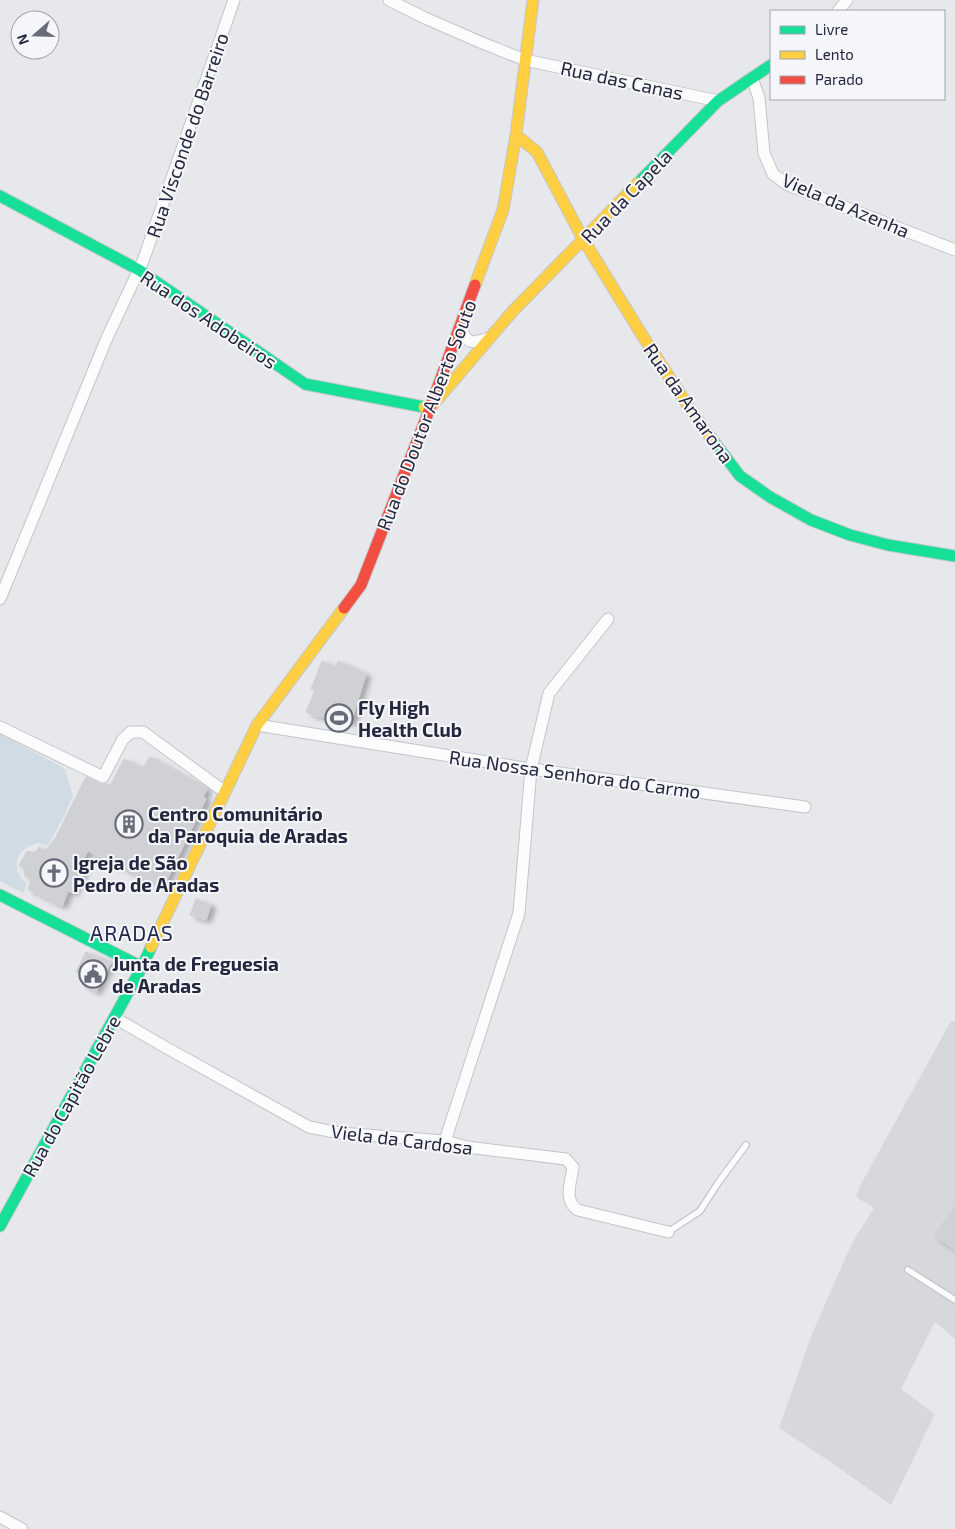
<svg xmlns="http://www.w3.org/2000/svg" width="955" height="1529" font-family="'Exo 2',sans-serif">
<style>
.built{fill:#d6d8de}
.green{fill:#d0dbe3}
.building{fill:#d0d1d4;stroke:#cfd0d4;filter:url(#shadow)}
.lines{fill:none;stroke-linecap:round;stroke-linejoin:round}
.lane-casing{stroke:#c4c5c8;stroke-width:8}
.street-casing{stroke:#c4c5c8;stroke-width:13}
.fast-casing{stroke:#c5c6cb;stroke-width:13}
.slow-casing{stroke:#c5c6cb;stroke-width:13}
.jam-casing{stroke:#c5c6cb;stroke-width:13}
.lane{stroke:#fbfcfc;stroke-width:5.5}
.street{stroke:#fbfcfc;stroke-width:11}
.fast{stroke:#16e098;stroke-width:11}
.slow{stroke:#ffcf43;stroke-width:11}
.jam{stroke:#f24e42;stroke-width:11}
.labels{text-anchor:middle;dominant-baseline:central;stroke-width:4;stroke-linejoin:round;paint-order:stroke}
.street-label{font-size:19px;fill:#24273d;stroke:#f5f6f9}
.poi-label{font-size:19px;font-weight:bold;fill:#24273d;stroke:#f5f6f9;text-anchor:start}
.quarter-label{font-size:21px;letter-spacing:1px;fill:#21264e;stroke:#f5f6f9}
</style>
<defs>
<filter id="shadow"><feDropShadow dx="5" dy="3" stdDeviation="2.5" flood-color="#0004"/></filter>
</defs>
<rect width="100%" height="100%" fill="#e6e8eb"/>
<path class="built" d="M951 1021H955V1339L935 1322 901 1389 935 1414 891 1505 835 1465 779 1428 812 1334 852 1243 874 1208 856 1197 860 1186Z"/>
<path class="green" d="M0 734 64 768 73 795 66 812 48 845 37 843C32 845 26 847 22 851 12 862 17 876 27 884L23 893 0 881Z"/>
<path class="building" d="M322 661 336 667 338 661 366 674 351 723 316 716 306 712 315 690 311 689Z
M150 757 207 789 203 797 206 799 163 888 88 851 79 867 84 870 73 893 68 891 62 906 28 889 31 880 24 875 26 869 19 866 27 851 35 853 39 847 46 851 54 839H55L86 777 100 784H105L110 786 124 759 142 769Z
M196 899 211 905 206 920 190 915Z
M86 952 102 959 103 958 111 962 96 992 82 984 85 976 76 972Z
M955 1205V1250L934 1236Z"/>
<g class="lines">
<g class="lane-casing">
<path id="lane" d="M668 1232 700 1211 718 1183 746 1145
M908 1270 955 1300"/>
</g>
<g class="street-casing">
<path id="street" d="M389 0 425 18 480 42 525 60 718 101
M838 11 847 0
M752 78 759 98 764 153 773 174 788 185 955 250
M460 326C467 345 472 344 489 338
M0 599 106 340 143 261 234 0
M257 725 531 769 805 807
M0 727 103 777 123 739 131 732H143L225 792
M115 1018 165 1047 309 1127 340 1133 445 1141 467 1147 566 1159 573 1167C571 1182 563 1201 578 1210L668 1232
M445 1141 519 913 531 769 549 693 608 619
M0 1517 22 1529"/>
</g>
<g class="fast-casing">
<path id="fast" d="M638 183 718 101 771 65
M0 196 139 270 305 384 424 407
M711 438 740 476 770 497 811 520 850 535 888 545 955 556
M0 895 142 967
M0 1226 142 967 151 947"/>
</g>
<g class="slow-casing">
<path id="slow" d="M516 135 537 152 583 239 642 335 692 412 711 438
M475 285 503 210 516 135 533 0
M424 407 430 408 512 312 638 183
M151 947 257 725 344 608"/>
</g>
<g class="jam-casing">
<path id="jam" d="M344 608 361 585 430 408 475 285"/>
</g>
<use href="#lane" class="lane"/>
<use href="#street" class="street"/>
<use href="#fast" class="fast"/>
<use href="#slow" class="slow"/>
<use href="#jam" class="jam"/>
</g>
<defs>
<g id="stadium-ring" transform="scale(1.4375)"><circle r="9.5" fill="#f5f6f9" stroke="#686b7a" stroke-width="1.5"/><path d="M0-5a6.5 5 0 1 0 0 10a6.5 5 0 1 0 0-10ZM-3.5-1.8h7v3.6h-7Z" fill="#686b7a"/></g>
<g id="building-ring" transform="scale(1.4375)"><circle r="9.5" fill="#f5f6f9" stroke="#686b7a" stroke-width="1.5"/><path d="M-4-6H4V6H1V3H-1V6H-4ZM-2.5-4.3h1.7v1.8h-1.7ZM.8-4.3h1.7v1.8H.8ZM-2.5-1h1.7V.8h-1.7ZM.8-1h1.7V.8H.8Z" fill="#686b7a"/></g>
<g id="church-ring" transform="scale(1.4375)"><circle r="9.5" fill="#f5f6f9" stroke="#686b7a" stroke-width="1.5"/><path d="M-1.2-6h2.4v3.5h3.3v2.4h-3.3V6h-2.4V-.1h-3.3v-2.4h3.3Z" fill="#686b7a"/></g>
<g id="civic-ring" transform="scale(1.4375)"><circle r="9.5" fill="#f5f6f9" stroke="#686b7a" stroke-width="1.5"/><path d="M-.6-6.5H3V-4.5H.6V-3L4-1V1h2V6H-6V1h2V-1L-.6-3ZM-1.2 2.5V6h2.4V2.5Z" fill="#686b7a"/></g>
</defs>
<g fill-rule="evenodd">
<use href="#stadium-ring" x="339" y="718"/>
<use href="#building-ring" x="129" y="824"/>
<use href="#church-ring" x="54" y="873"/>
<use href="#civic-ring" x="93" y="974"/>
</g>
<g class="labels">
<g class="street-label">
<text transform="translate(622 80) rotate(12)">Rua das Canas</text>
<text transform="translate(187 135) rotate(-71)">Rua Visconde do Barreiro</text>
<text transform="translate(626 196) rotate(-46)">Rua da Capela</text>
<text transform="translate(846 205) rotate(23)">Viela da Azenha</text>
<text transform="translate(209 319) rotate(34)">Rua dos Adobeiros</text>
<text transform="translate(689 403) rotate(55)">Rua da Amarona</text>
<text transform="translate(426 415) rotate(-69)">Rua do Doutor Alberto Souto</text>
<text transform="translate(575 774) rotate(8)">Rua Nossa Senhora do Carmo</text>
<text transform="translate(71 1096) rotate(-61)">Rua do Capitão Lebre</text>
<text transform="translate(402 1139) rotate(7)">Viela da Cardosa</text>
</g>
<g class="poi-label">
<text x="358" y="707">Fly High<tspan x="358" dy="22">Health Club</tspan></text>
<text x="148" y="813">Centro Comunitário<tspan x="148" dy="22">da Paroquia de Aradas</tspan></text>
<text x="73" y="862">Igreja de São<tspan x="73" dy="22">Pedro de Aradas</tspan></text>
<text x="112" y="963">Junta de Freguesia<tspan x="112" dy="22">de Aradas</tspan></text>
</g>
<g class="quarter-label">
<text x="132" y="932">ARADAS</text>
</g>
</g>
<rect x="770" y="10" width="175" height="90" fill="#f5f6f9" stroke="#a1a3ae"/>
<rect x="780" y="26" width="25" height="8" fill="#16e098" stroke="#a1a3ae"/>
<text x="815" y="35" font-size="15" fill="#24273d">Livre</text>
<rect x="780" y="51" width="25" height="8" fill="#ffcf43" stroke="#a1a3ae"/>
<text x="815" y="60" font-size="15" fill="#24273d">Lento</text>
<rect x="780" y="76" width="25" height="8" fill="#f24e42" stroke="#a1a3ae"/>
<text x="815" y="85" font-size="15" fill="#24273d">Parado</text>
<g transform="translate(35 35) rotate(250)"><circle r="24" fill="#f5f6f9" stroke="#a1a3ae"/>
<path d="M0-4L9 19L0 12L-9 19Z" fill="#686b7a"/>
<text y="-8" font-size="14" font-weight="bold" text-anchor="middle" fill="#24273d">N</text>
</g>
</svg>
